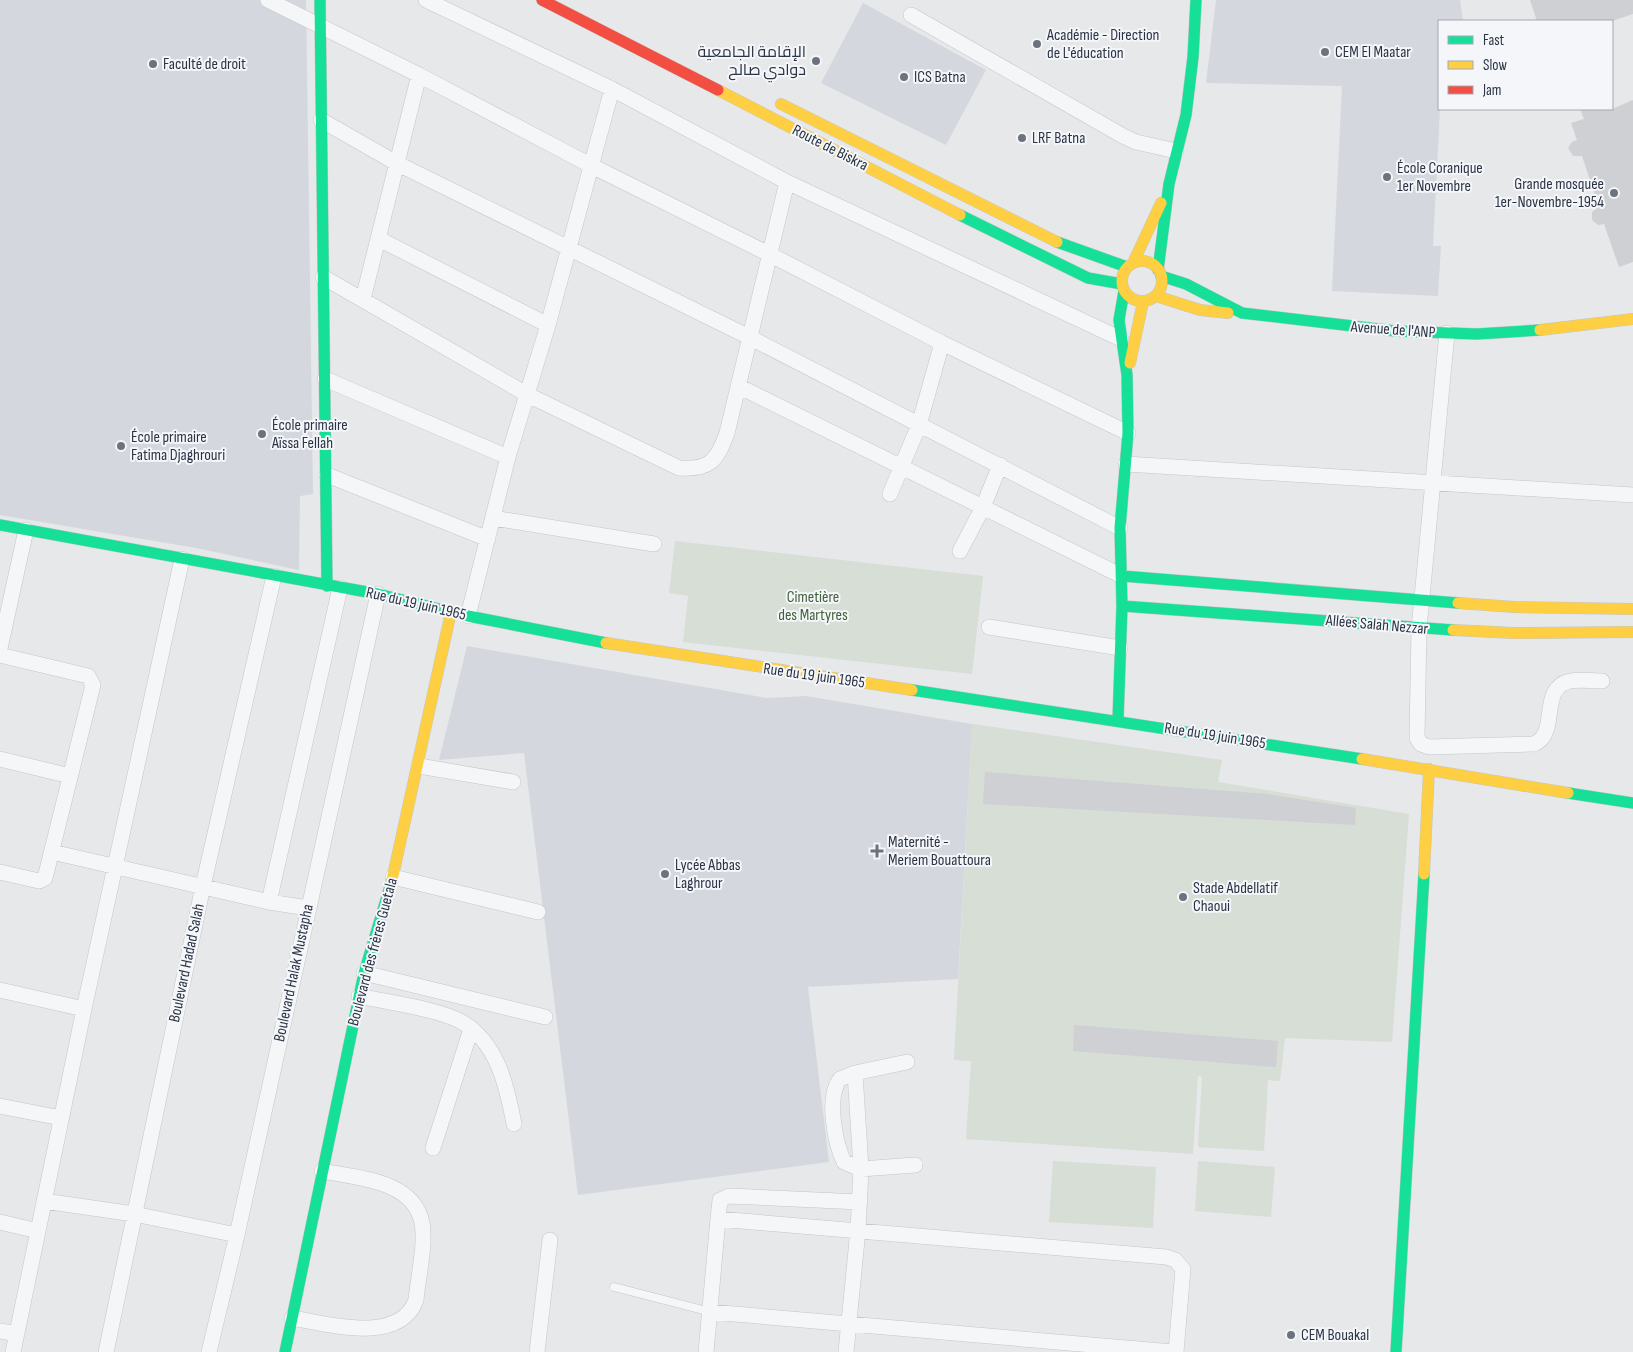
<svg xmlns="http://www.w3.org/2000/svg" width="1633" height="1352" font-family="'Sofia Sans Condensed',Cairo,sans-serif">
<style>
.built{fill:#d4d7dd}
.green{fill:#d6ded6}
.building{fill:#ced0d3}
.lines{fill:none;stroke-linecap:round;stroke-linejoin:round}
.lane-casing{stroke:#c4c6c8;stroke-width:9}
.street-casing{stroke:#c4c6c8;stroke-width:16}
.fast-casing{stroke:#c4c6c8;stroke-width:12}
.slow-casing{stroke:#c4c6c8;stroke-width:12}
.jam-casing{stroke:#c4c6c8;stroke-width:12}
.lane{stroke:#f5f6f7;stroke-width:8}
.street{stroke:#f5f6f7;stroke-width:15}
.fast{stroke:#16e098;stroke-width:11}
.slow{stroke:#ffcf43;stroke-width:11}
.jam{stroke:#f24e42;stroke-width:11}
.poi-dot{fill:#6c737f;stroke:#f4f6f9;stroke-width:2}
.labels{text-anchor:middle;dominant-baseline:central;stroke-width:4;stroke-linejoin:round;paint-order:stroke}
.poi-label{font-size:16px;fill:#2b3445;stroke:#f4f6f9;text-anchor:start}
.street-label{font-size:16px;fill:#2b3445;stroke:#f4f6f9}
.park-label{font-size:16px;fill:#3f6138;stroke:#f4f6f9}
</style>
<rect width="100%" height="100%" fill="#e6e8ea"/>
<path class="built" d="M0 0H306L313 494 300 496 299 570 196 548 0 515Z
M1216 0H1460L1463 21H1439L1440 109 1433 246H1441L1438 296 1332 291 1342 86 1206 83Z
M863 3 986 70 946 145 821 83Z
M467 646 767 698 806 696 972 724 958 979 808 987 829 1162 578 1195 524 753 439 760Z"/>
<path class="green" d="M675 541 983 576 972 674 683 642 688 596 669 593Z
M972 724 1222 760 1218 782 1409 814 1392 1042 1285 1038 1280 1081 1268 1080 1264 1151 1198 1147 1202 1077 1198 1076 1193 1154 966 1139 971 1061 954 1060Z
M1053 1161 1156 1167 1153 1228 1049 1222Z
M1198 1161 1275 1167 1271 1217 1195 1211Z"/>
<path class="building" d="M1530 0H1633V14L1612 21H1537Z
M1633 100V262L1619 267 1604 224 1598 225 1592 220V212L1599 207 1582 156H1573L1568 148 1572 142 1577 140 1571 123 1584 119 1580 109H1612Z
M985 772 1267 794 1356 808 1355 825 983 804Z
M1074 1025 1278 1041 1276 1067 1073 1051Z"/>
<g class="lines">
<g class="lane-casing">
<path id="lane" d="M614 1287 711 1312"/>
</g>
<g class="street-casing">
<path id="street" d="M268 0 419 75 592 166 769 254 942 343 1128 433
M426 0 612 89 787 182 1121 339
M911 15 1123 136 1136 142 1176 151
M321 120 398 164 751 338 1120 528
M379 239 548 325
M323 277 528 395 679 468C710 470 717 461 727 433L787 182
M363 299 419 75
M1447 333 1419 629 1417 738 1421 744 1429 747 1534 744C1560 733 1538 688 1570 681 1580 679 1592 681 1602 681
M325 379 508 457
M740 387 1122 576
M1126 464 1633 495
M327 475 488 539
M890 494 919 425 942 343
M493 518 654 544
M960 551 983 507 1000 465
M468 616 508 457 548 325 612 89
M989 627 1120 648
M0 648 26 530
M0 655 88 676 93 685 45 878 39 881 0 872
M0 759 70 776
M419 766 513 782
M52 852 269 902 308 908
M393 877 538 912
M269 902 340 588
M364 973 545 1017
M0 990 84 1009
M359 996C385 1002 438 1009 460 1021 497 1041 507 1086 514 1124
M907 1062 855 1073 840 1079C826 1097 835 1143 844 1162L861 1169 915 1165
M0 1106 61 1118
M433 1148 471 1029
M44 1201 134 1214 237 1235
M718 1219 720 1200 729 1196 860 1202
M0 1222 38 1231
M711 1312 1173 1352
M292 1318C327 1324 400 1345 416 1300 418 1278 426 1244 422 1223 414 1180 357 1178 322 1171
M0 1331 17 1334
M13 1352 84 1009 182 559
M106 1352 203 886 274 576
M209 1352 237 1235 378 594
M537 1352 550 1240
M706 1352 718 1219 1166 1257 1175 1260 1183 1269 1176 1352
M846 1352 858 1230 861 1169 855 1073"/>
</g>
<g class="fast-casing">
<path id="fast" d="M320 0 327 586
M960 215 1088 278 1122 284
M1057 242 1127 267
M1158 270 1169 184 1186 115 1193 57 1196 0
M1161 276 1186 284 1242 313 1395 331 1477 334 1540 330
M0 525 378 594 468 616 606 643
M1122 576 1458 603
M1122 606 1453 630
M912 690 1362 759
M1118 720 1122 606 1120 528 1128 433 1127 375 1119 320 1124 291
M1568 793 1633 803
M285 1352 364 973 392 880
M1396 1352 1424 874"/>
</g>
<g class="slow-casing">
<path id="slow" d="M718 90 960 215
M781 104 1057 242
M1122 281a20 20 0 1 1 40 0a20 20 0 1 1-40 0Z
M1133 263 1161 203
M1156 296 1200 310 1228 313
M1540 330 1633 319
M1130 363 1143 302
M1458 603 1514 607 1633 609
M1453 630 1514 633 1633 632
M606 643 912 690
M1362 759 1568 793
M1424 874 1429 769
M392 880 451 612"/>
</g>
<g class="jam-casing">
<path id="jam" d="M542 0 718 90"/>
</g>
<use href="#lane" class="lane"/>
<use href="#street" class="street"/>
<use href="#fast" class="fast"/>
<use href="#slow" class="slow"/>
<use href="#jam" class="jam"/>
</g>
<g class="poi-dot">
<circle cx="1037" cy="44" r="5"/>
<circle cx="1325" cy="52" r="5"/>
<circle cx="816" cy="61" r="5"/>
<circle cx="153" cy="64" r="5"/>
<circle cx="904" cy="77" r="5"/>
<circle cx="1022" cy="138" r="5"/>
<circle cx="1387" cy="177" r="5"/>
<circle cx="1614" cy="193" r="5"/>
<circle cx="262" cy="434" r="5"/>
<circle cx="121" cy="446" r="5"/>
<path d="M874.5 843.5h5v5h5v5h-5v5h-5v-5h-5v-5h5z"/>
<circle cx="665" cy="874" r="5"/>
<circle cx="1183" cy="897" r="5"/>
<circle cx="1291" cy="1335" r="5"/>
</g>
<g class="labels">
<g class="poi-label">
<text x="1047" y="35">Académie - Direction<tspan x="1047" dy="18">de L'éducation</tspan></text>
<text x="806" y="52" text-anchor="end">الإقامة الجامعية<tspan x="806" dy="18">دوادي صالح</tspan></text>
<text x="1335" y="52">CEM El Maatar</text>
<text x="163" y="64">Faculté de droit</text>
<text x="914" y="77">ICS Batna</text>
<text x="1032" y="138">LRF Batna</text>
<text x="1397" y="168">École Coranique<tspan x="1397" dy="18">1er Novembre</tspan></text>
<text x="1604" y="184" text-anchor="end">Grande mosquée<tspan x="1604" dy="18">1er-Novembre-1954</tspan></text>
<text x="272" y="425">École primaire<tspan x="272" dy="18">Aïssa Fellah</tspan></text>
<text x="131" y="437">École primaire<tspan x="131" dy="18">Fatima Djaghrouri</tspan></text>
<text x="888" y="842">Maternité -<tspan x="888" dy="18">Meriem Bouattoura</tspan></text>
<text x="675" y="865">Lycée Abbas<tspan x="675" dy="18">Laghrour</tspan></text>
<text x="1193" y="888">Stade Abdellatif<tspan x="1193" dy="18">Chaoui</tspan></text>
<text x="1301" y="1335">CEM Bouakal</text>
</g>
<g class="street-label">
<text transform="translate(830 148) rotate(27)">Route de Biskra</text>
<text transform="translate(1393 330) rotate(4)">Avenue de l'ANP</text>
<text transform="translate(416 604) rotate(13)">Rue du 19 juin 1965</text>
<text transform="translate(1377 625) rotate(5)">Allées Salah Nezzar</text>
<text transform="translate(814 676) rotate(8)">Rue du 19 juin 1965</text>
<text transform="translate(1215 736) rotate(9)">Rue du 19 juin 1965</text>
<text transform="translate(373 952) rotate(-75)">Boulevard des frères Guetala</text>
<text transform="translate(187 963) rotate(-78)">Boulevard Hadad Salah</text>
<text transform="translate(294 973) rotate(-78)">Boulevard Halak Mustapha</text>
</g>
<g class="park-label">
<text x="813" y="597">Cimetière<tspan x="813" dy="18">des Martyres</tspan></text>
</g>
</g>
<rect x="1438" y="20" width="175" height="90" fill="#f4f6f9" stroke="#a4a8b1"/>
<rect x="1448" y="36" width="25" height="8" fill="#16e098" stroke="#a4a8b1"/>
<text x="1483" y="45" font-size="15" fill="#2b3445">Fast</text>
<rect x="1448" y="61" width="25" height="8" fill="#ffcf43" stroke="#a4a8b1"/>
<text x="1483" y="70" font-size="15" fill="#2b3445">Slow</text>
<rect x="1448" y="86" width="25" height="8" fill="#f24e42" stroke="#a4a8b1"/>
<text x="1483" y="95" font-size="15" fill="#2b3445">Jam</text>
</svg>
